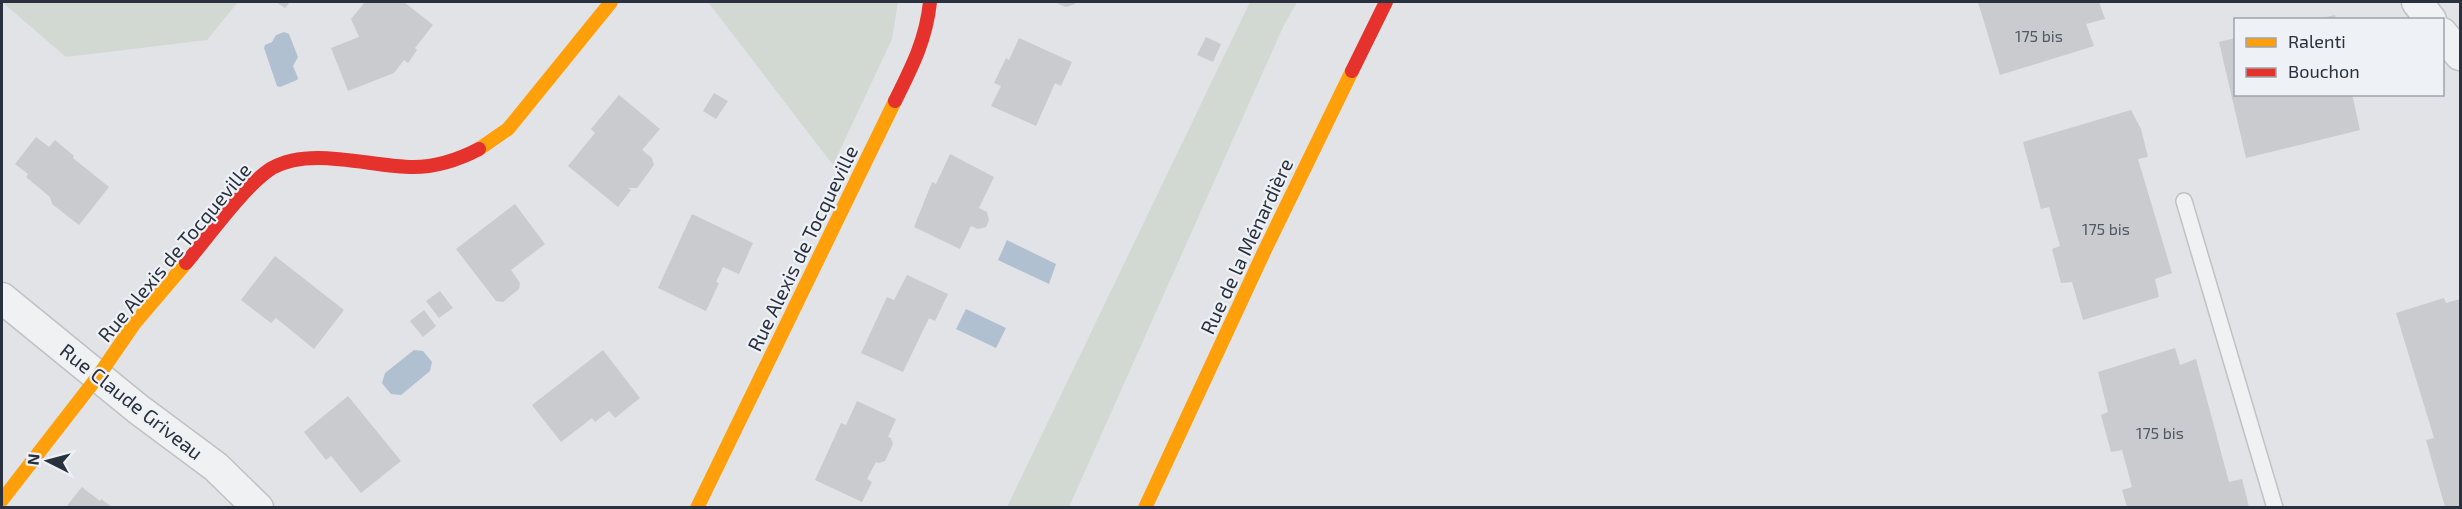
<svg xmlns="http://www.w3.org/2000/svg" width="2462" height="509" font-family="'Exo 2',sans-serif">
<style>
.green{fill:#d2d9d2}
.water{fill:#b0c0d0}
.building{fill:#c9cbce}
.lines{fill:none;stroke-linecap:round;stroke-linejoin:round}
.lane-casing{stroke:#bfc1c4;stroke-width:18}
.street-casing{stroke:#bfc1c4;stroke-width:33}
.lane{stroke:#f0f1f3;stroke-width:15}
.street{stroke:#f0f1f3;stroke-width:30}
.slow{stroke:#ff9f0a;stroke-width:14}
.jam{stroke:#e5322d;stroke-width:14}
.labels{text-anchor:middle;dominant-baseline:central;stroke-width:4.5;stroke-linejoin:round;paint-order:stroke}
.number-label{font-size:16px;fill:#525863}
.street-label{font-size:20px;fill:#29313e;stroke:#eef1f5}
</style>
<rect width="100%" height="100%" fill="#e1e3e6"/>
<path class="green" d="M2 2H238L207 40 66 57Z
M708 2H898L892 39 833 165Z
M1250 2H1297L1283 27 1069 507H1007Z"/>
<path class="water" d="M284 32 289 34 298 57 293 66 298 78 297 80 280 87 277 86 264 48 265 45 272 42 276 35Z
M1007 240 1056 264 1049 284 998 260Z
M966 309 1006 328 996 348 956 329Z
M414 350 423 351 432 362 430 371 401 395 391 394 382 383 385 373Z"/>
<path class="building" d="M276 2H290L285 8Z
M365 2H404L433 25 415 48 417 50 408 63 404 60 394 73 348 91 331 48 359 37 351 19Z
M1054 2H1077L1075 4 1066 7Z
M1978 2H2099L2105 19 2086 24 2094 46 2000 75Z
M2335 15 2336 20H2318V19Z
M1206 37 1221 44 1213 62 1197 55Z
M1019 38 1072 62 1061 86 1055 83 1036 126 991 106 1001 86 994 83 1006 58 1009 60Z
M2235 38V94H2352L2360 130 2246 158 2219 42Z
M714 93 728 101 716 119 703 111Z
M619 95 660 129 642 150 652 158 654 165 637 188H628L631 190 618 207 568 166 595 133 591 129Z
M2131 110 2141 129 2148 157 2138 159 2172 273 2155 279 2159 297 2083 320 2072 282 2061 283 2052 249 2060 246 2049 207 2041 209 2023 142Z
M36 137 49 147 55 140 74 156 73 158 109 187 79 225 52 204 50 197 26 177 28 174 15 164Z
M950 154 994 177 979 208 987 212 989 220 986 227 978 229 971 226 960 249 914 227 932 182 936 184Z
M515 204 545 244 511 270 520 283 519 289 503 302 496 301 456 249Z
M692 214 753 243 739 274 723 267 716 282 719 283 706 311 658 288Z
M275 256 344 310 314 349 276 318 271 323 241 300Z
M907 275 948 294 935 321 929 318 903 372 861 353 887 297 894 300Z
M440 291 453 308 439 318 426 301Z
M2444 298 2446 303 2460 299V507H2445L2426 440 2434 438 2396 313Z
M424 310 436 326 423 337 410 321Z
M2175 348 2180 365 2196 359 2229 482 2242 479 2249 507H2127L2122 490 2132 487 2122 450 2111 452 2101 415 2108 412 2098 372Z
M603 350 640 398 615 418 609 411 595 422 592 418 561 442 532 405Z
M348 396 401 461 361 493 331 456 326 460 304 432Z
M857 401 896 419 888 437 891 438 893 444 885 461 879 463 876 462 867 479 872 482 862 502 815 480 841 423 846 425Z
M82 487 100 501 101 499 112 507H66Z"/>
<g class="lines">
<g class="lane-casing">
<path id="lane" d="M2184 201 2275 508"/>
</g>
<g class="street-casing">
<path id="street" d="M2417 2 2431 20
M2442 33 2460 55
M2 298 138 409 216 467 258 508"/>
</g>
<use href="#lane" class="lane"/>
<use href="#street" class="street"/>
<path class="slow" d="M479 149 508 129 611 2
M2 500 99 375 134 324 186 263
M697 508 895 101
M1145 508 1263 254 1352 71"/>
<path class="jam" d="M1352 71 1386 2
M895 101C912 67 926 40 930 2
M186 263C208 237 246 184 272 168 311 146 371 167 413 167 436 167 458 160 479 149"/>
</g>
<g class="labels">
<g class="number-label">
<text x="2039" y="35">175 bis</text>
<text x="2106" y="228">175 bis</text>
<text x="2160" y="432">175 bis</text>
</g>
<g class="street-label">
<text transform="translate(1246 246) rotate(-65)">Rue de la Ménardière</text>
<text transform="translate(802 248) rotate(-64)">Rue Alexis de Tocqueville</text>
<text transform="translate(174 252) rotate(-50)">Rue Alexis de Tocqueville</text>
<text transform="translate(132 401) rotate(38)">Rue Claude Griveau</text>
</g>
</g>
<rect width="2462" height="509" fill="none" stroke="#29313e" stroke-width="6"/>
<rect x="2234" y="18" width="210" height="78" fill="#eef1f5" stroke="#9fa4ac" stroke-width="1.5"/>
<rect x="2246" y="38" width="30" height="9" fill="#ff9f0a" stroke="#9fa4ac" stroke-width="1.5"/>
<text x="2288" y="48" font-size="18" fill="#29313e">Ralenti</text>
<rect x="2246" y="68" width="30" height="9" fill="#e5322d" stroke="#9fa4ac" stroke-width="1.5"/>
<text x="2288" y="78" font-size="18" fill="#29313e">Bouchon</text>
<g transform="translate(48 461) rotate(276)" stroke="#eef1f5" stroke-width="4.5" paint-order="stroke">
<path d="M0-4.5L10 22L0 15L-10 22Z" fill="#29313e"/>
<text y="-9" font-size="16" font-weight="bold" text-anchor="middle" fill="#29313e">N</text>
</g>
</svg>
